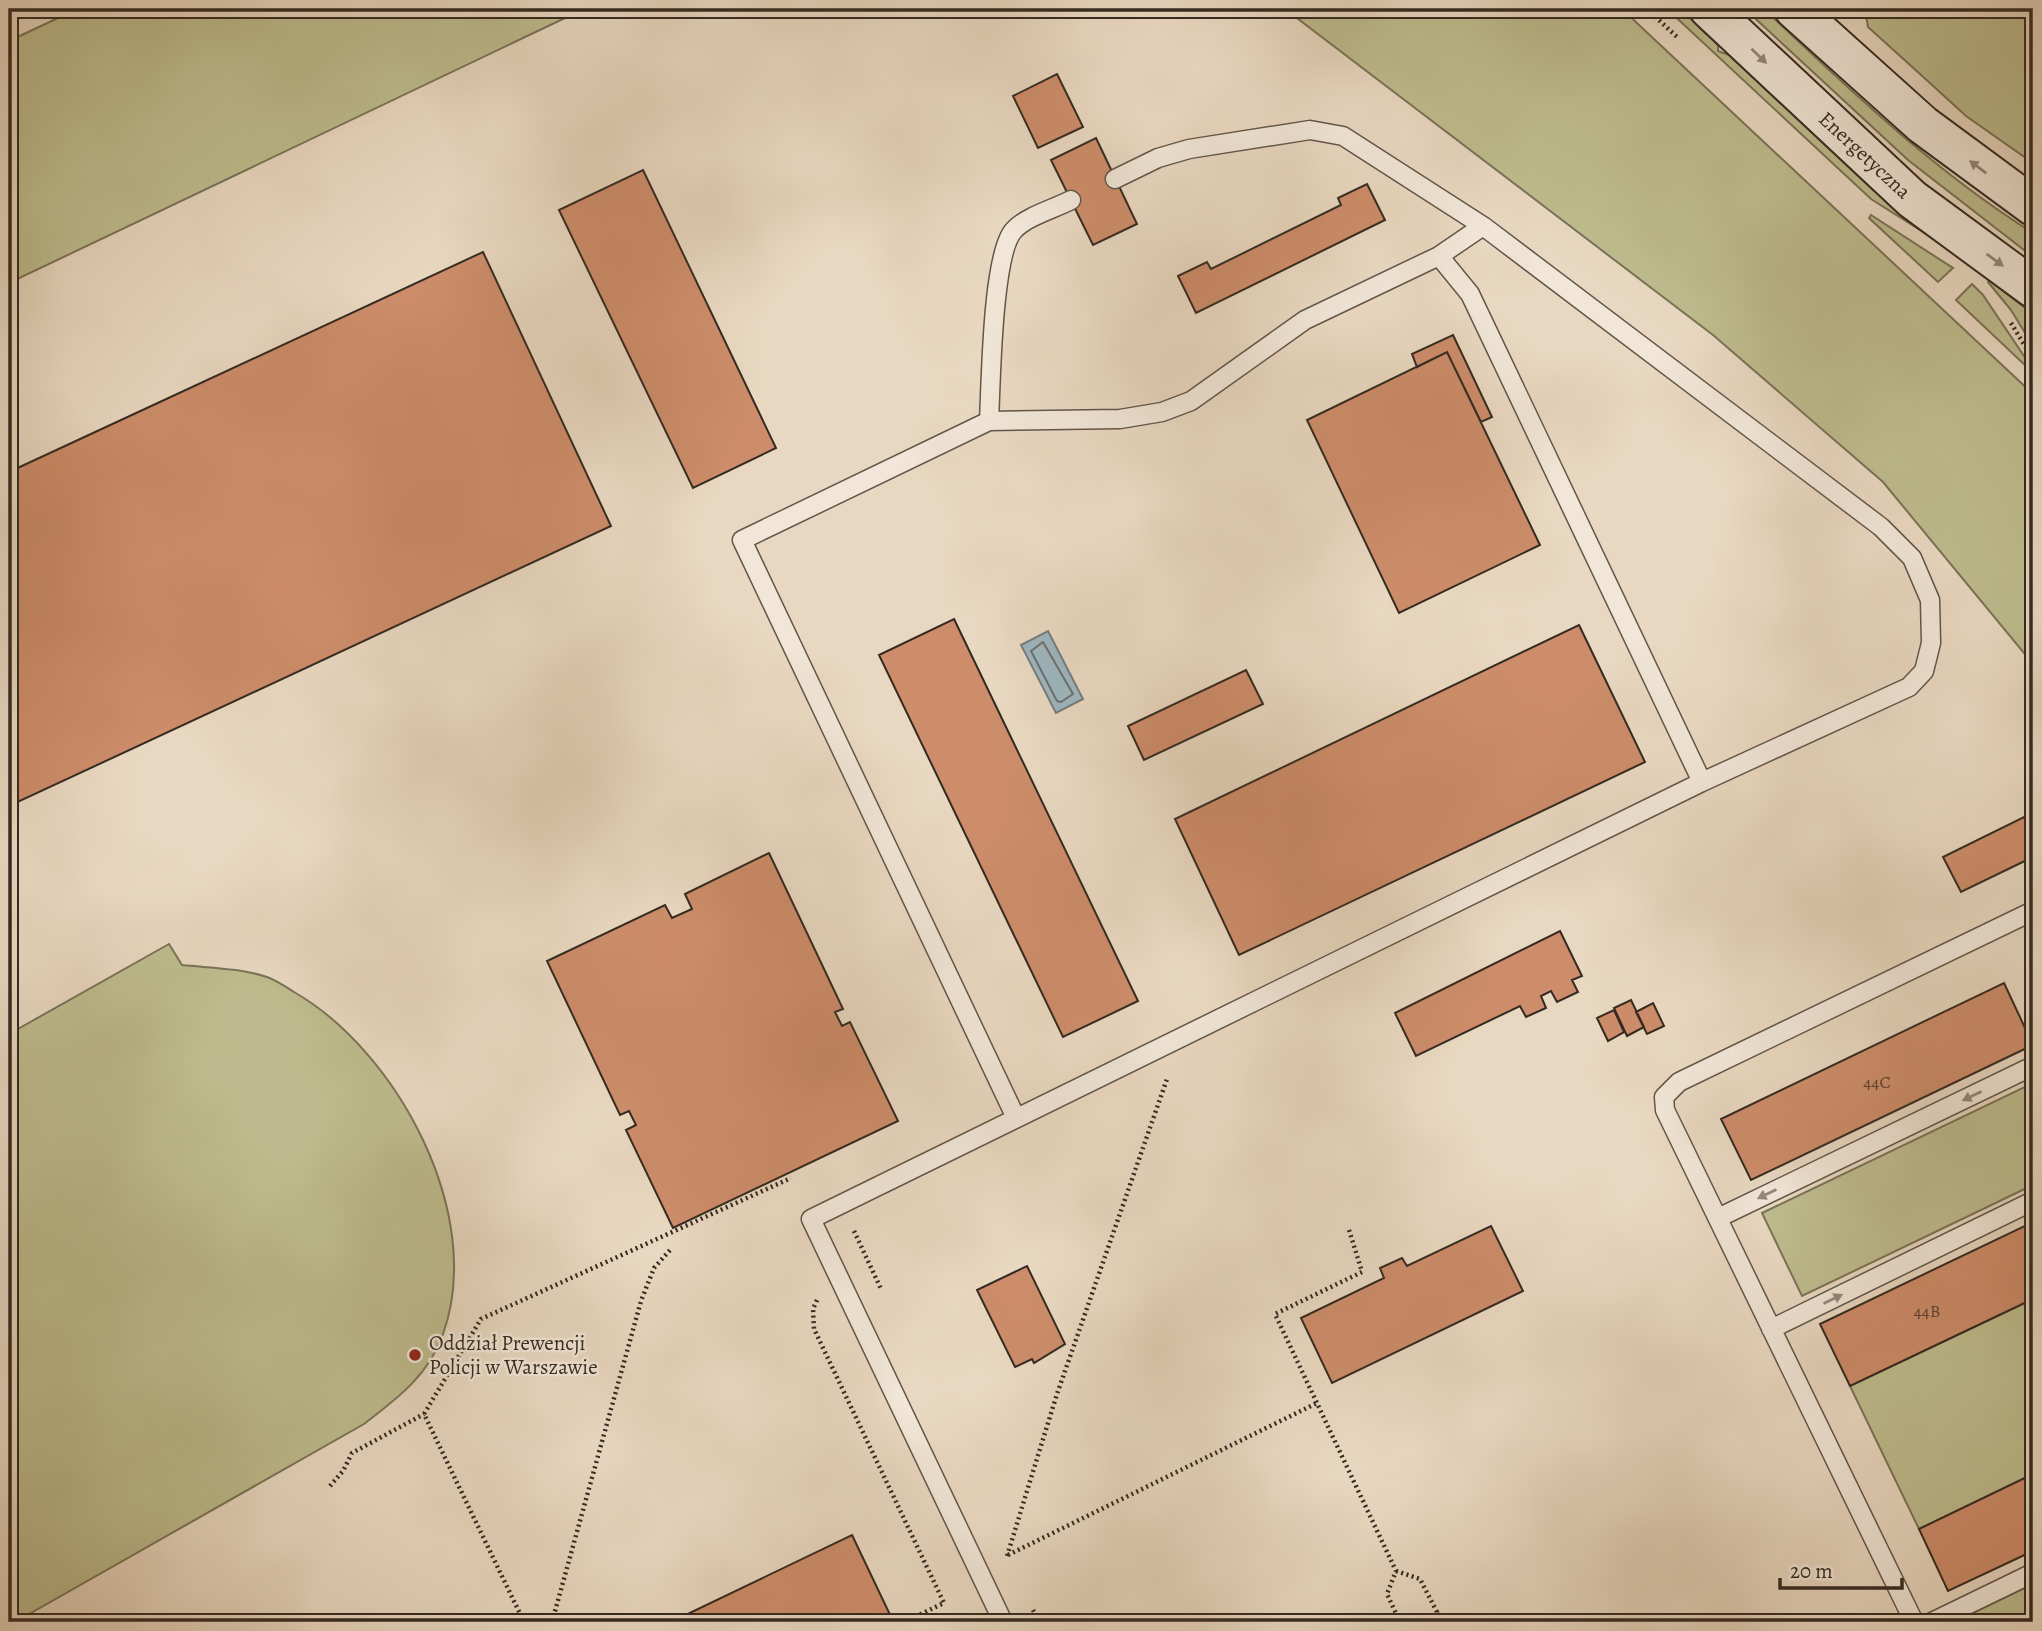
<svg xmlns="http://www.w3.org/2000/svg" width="2042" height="1631" font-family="Alegreya,serif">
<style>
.green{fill:#bebc8e;stroke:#7a7358;stroke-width:2}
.water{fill:#9eb6bf;stroke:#747e80;stroke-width:2}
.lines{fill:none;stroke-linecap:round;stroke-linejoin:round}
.shore{stroke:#6a7070;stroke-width:2}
.building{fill:#cd8d6a;stroke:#352a22;stroke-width:2}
.lane-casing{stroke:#62564a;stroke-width:21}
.secondary-casing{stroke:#352a22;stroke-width:42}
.path{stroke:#352a22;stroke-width:4.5;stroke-dasharray:2 3.5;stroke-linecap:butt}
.lane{stroke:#f1e6d7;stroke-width:18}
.secondary{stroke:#f1e6d7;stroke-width:38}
.oneway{fill:#93887c}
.poi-dot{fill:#8f2418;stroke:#f1e6d7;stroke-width:2.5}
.labels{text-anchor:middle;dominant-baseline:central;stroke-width:5;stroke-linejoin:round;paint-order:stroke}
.number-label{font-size:18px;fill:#5b4334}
.street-label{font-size:21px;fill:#352a22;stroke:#f1e6d7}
.poi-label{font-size:21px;fill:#352a22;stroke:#f1e6d7;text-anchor:start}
</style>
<rect width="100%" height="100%" fill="#e9d8c1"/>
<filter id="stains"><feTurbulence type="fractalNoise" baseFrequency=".00286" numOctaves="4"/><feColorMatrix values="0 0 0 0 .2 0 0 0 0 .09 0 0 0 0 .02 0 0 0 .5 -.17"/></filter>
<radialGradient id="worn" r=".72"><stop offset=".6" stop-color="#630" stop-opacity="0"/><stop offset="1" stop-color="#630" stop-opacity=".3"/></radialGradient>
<path class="green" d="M77 9H584L9 283V41Z
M1285 9H1622L2033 394V664L1883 482 1713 335Z
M1667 9H1680L1718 45V51L1729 55 1870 187 1903 214 1905 219 1942 244 1871 199Z
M1745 9H1764C1850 90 1933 170 2033 233V257L1908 160Z
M1865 9H2033V163L1966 116 1920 74 1868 27Z
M1871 215 1953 268 1938 282 1869 218Z
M1989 280 2033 314V346L2011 310 1988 282Z
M1972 284 1983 295 2030 365 2028 368 1956 300Z
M169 944 182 965C210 968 240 968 267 977 276 980 286 987 294 992 397 1051 486 1215 443 1334 429 1375 398 1398 364 1424L15 1622H9V1034Z
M2033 1083V1185L1802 1296 1762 1213Z
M2033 1299V1474L1919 1529 1850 1386Z
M2033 1584V1622H1967L1964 1617Z"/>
<path class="water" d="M1048 631 1083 699 1056 713 1021 645Z"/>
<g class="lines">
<path class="shore" d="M1043 642 1073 694 1061 702 1057 701 1031 651Z"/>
</g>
<path class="building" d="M1057 74 1083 127 1038 148 1013 96Z
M1096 138 1137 224 1093 245 1051 160Z
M643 170 776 448 693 488 559 210Z
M1367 184 1385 220 1196 313 1178 276 1207 262 1211 269 1341 205 1338 198Z
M483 252 611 526 9 806V472Z
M1453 335 1492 417 1481 422 1447 352 1417 367 1412 354Z
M1447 352 1540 545 1399 613 1307 420Z
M954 619 1138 1001 1063 1037 879 655Z
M1579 625 1645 762 1239 955 1175 819Z
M1246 670 1263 704 1144 760 1128 726Z
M2024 817 2033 836V857L1961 892 1943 857Z
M769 853 843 1009 835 1012 842 1026 850 1022 898 1121 673 1228 626 1130 636 1125 629 1111 620 1115 547 961 665 905 672 918 692 909 685 894Z
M1560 931 1582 976 1572 980 1578 992 1557 1002 1551 991 1541 996 1546 1008 1526 1017 1520 1006 1416 1056 1395 1013Z
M2004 983 2033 1045 1751 1180 1721 1119Z
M1631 1000 1644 1027 1627 1036 1614 1008Z
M1653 1003 1664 1026 1647 1034 1636 1012Z
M1614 1010 1624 1032 1608 1041 1597 1018Z
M2033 1222V1299L1850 1386 1820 1324Z
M1491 1226 1523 1291 1332 1383 1301 1318 1384 1278 1380 1268 1402 1258 1407 1266Z
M1027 1266 1065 1344 1034 1363 1032 1359 1015 1367 977 1290Z
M2033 1474V1551L1948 1591 1919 1529Z
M852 1535 893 1621 671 1622Z"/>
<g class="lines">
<g class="lane-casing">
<path id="lane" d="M1439 256 1470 294 1702 782
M989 421C991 384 992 253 1014 230 1027 216 1054 209 1071 200
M1016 1118 742 540 989 421 1120 419 1162 412 1191 401 1305 320 1439 256 1483 226
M1718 1218 2033 1066
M1771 1329 2033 1201
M1003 1622 811 1219 1702 782 1909 687 1924 671 1931 643 1930 600 1912 558 1881 527 1483 226 1343 136 1310 130 1189 149 1158 158 1115 179
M1914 1622 1665 1110 1664 1097 1679 1082 2033 911
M1932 1622 2033 1573"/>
</g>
<g class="secondary-casing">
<path id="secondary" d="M1709 9 1912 199 2033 288
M1794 9 1923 125 2033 206"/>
</g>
<path class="path" d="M1647 9 1677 37
M2011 323 2033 359
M1349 1230 1362 1272 1275 1314 1396 1571 1387 1594 1400 1622
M854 1231 881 1289
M817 1300 813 1309 814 1329 944 1603 904 1622
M330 1486 343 1471 352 1453 424 1414
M1008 1555 1317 1403
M1007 1556 1057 1394 1167 1079
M1396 1571 1420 1579 1437 1612 1433 1622
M1033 1610 1039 1622
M524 1622 424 1414 481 1319 791 1178
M552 1622 641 1301 654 1268 671 1249"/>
<use href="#lane" class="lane"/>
<use href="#secondary" class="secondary"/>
</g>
<defs><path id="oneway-solid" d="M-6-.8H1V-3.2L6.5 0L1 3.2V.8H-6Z" transform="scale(1.75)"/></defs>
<g class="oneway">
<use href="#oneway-solid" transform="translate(1759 56) rotate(44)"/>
<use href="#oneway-solid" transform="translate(1978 167) rotate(-143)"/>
<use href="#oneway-solid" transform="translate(1995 260) rotate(36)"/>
<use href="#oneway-solid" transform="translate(1972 1096) rotate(154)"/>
<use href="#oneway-solid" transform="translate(1767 1194) rotate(154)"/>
<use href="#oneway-solid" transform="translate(1833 1299) rotate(-26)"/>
</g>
<circle class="poi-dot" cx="415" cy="1355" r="7"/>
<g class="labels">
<g class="number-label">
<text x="1877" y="1082">44C</text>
<text x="1927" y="1311">44B</text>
</g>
<g class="street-label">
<text transform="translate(1865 155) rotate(43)">Energetyczna</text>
</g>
<g class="poi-label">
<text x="429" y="1343">Oddział Prewencji<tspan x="429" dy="24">Policji w Warszawie</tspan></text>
</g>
</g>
<rect width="2042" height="1631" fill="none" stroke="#e9d8c1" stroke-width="35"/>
<rect x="10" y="10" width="2021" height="1610" fill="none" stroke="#352a22" stroke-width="3.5"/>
<rect x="18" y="18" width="2007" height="1596" fill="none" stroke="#352a22" stroke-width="2"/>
<path d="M1780 1578v10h122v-10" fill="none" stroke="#352a22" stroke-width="3.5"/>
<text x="1790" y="1578" font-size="21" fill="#352a22" stroke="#f1e6d7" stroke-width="5" paint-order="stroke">20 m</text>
<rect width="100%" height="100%" filter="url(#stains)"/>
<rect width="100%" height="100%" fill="url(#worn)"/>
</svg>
